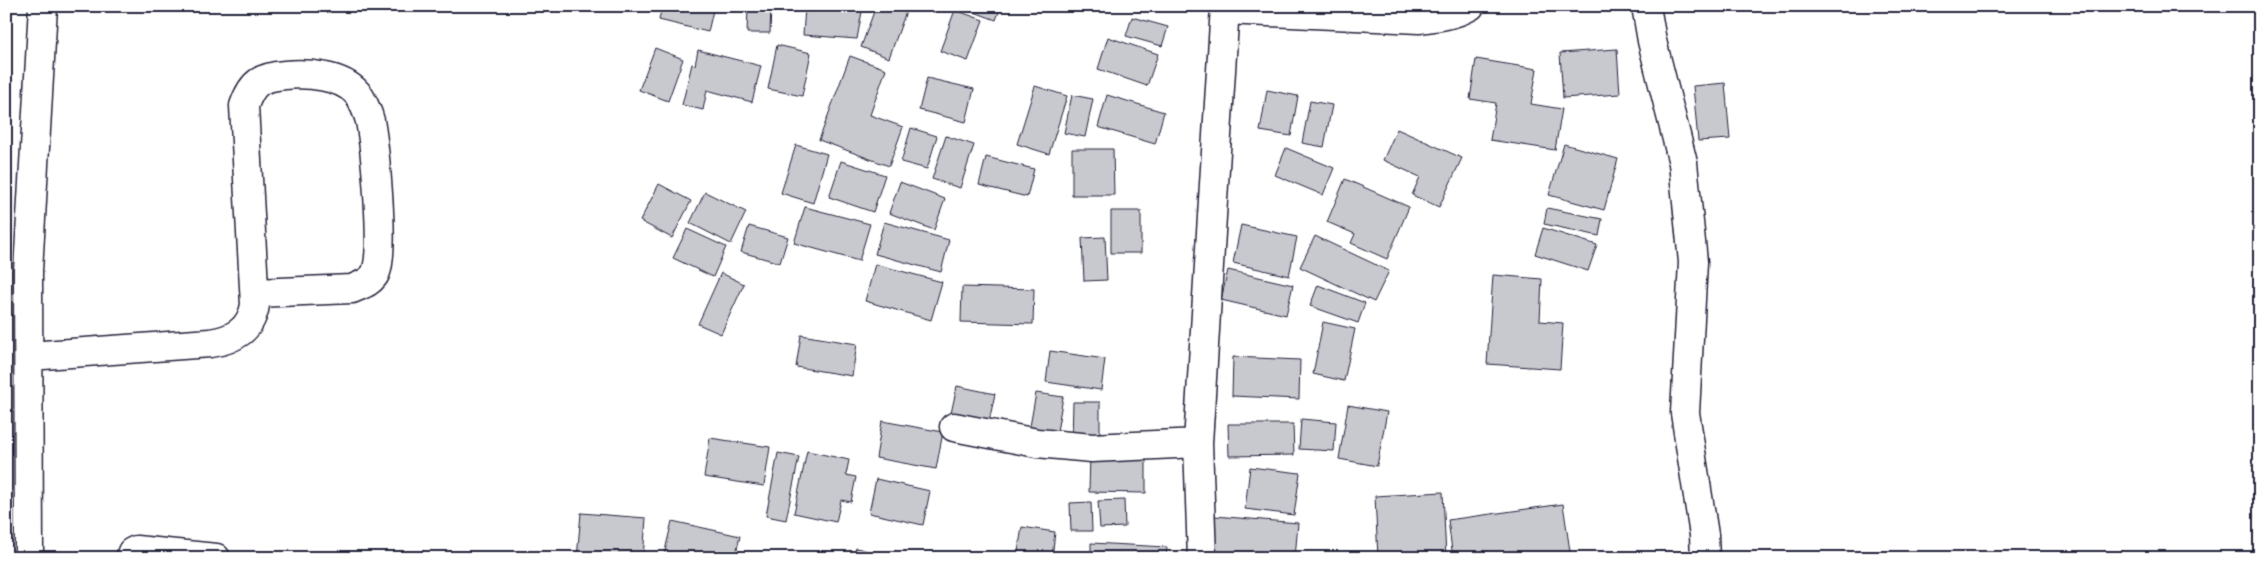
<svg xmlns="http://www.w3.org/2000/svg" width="2266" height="564" font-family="'Playpen Sans',sans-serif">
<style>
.building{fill:#c8c8cf;stroke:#22223b}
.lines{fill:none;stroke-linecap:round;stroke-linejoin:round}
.minor-casing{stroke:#22223b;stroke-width:31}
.minor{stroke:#fff;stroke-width:28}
</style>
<rect width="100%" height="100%" fill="#fff"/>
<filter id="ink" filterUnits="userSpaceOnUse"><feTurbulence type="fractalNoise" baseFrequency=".02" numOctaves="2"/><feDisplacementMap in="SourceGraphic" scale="10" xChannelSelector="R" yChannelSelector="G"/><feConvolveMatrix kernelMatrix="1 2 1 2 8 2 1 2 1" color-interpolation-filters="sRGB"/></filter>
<g filter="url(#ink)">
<path class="building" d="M662 6H714L708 32 659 20Z
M748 6H771L770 33H747Z
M842 6H863L857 39 803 35 805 7 841 9Z
M876 6H908L889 58 861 47Z
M958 6H1001L996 20Z
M955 10 983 20 968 61 940 51Z
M1132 17 1168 27 1162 46 1126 36Z
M1108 37 1158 54 1147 86 1098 69Z
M777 45 811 53 802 96 768 89Z
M655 48 683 59 668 101 639 90Z
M1617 49 1620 94 1563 98 1560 53Z
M698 50 761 66 752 102 707 90 703 110 682 105 692 64 695 65Z
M850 56 886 69 870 115 903 127 889 166 819 140Z
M1476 59 1537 69 1531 104 1562 109 1555 150 1490 140 1496 103 1470 99Z
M927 78 974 89 966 122 919 110Z
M1725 83 1730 139 1698 141 1693 86Z
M1035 86 1067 96 1049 154 1017 144Z
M1267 90 1298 96 1291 136 1260 131Z
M1072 95 1093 99 1085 137 1064 133Z
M1107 95 1164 112 1155 144 1098 127Z
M1310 101 1332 105 1324 147 1302 143Z
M911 128 937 136 927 169 901 162Z
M1397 129 1462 158 1439 207 1412 195 1420 177 1383 160Z
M946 136 974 145 960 188 932 179Z
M1564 144 1618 159 1604 210 1549 195Z
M796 145 827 154 813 203 781 193Z
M1286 148 1334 168 1323 195 1275 175Z
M1072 149H1113L1114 195H1072Z
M986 157 1034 169 1027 197 979 185Z
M841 161 885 175 873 212 829 197Z
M1345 179 1409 207 1387 259 1351 243 1355 234 1327 222Z
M900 182 945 199 934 230 889 213Z
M659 184 691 201 672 238 640 221Z
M705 192 746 212 731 244 690 223Z
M805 207 870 224 859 261 794 243Z
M1547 208 1602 219 1599 236 1544 224Z
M1111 211H1141V253H1111Z
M884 222 949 240 941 272 875 254Z
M1241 225 1297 237 1289 276 1233 263Z
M749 226 788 237 780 263 741 252Z
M1543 228 1597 245 1588 271 1535 254Z
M687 229 726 247 713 277 673 258Z
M1315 236 1389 271 1374 302 1300 267Z
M1105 237 1107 280 1084 281 1082 238Z
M875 264 942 282 931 320 865 301Z
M1228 270 1293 285 1286 315 1221 300Z
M721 273 744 284 721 334 698 324Z
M1493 275 1542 279 1540 321 1563 323 1560 369 1487 364Z
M1318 285 1365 303 1358 323 1310 306Z
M962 287 1034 289 1033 324 961 322Z
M1323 322 1355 329 1344 381 1313 374Z
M801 335 857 344 852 376 796 367Z
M1050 351 1105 359 1101 390 1046 382Z
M1233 357 1300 360 1299 399 1232 396Z
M957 386 995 394 988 426 950 418Z
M1036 393 1063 397 1056 437 1029 432Z
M1073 402H1100V441H1072Z
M1348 405 1387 412 1377 466 1339 459Z
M1301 419 1336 422 1334 451 1299 449Z
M882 421 943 432 936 469 876 458Z
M1228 424H1293L1294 455 1229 456Z
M710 438 770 447 764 486 704 477Z
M807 451 849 460 846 475 856 477 851 502 841 500 836 522 794 513Z
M778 453 799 457 786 520 766 516Z
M1090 454H1146V493L1089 492Z
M1250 467 1300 473 1294 515 1245 509Z
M876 479 930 491 923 525 869 513Z
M1443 492 1446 558H1378L1375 496Z
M1124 500 1125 527 1100 528 1098 501Z
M1091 502 1092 531H1071L1070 503Z
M1563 504 1571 558H1453L1448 520Z
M581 513 646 518 643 558H577Z
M1215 516 1298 523 1295 558H1211Z
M672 521 740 536 735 558H675L664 555Z
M1022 527 1055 532 1052 558H1017Z
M1091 543 1167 547 1166 558 1091 557Z
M856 548 899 558H853Z"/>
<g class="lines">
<g class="minor-casing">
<path id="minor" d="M1646 6 1652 41 1683 163 1693 262 1685 413 1704 535 1705 558
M1225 10 1419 19C1437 17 1454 15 1470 6
M29 356 210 343C233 340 251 330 255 305L244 106C252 82 261 77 285 75 307 73 341 75 357 93 362 99 368 113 370 121 375 148 385 249 376 272 372 282 361 285 352 289L255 293
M954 427 1037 443 1092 448 1198 443
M29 558 28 271 43 6
M130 558 132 552 136 550 216 558
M1202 558 1198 443 1225 6"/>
</g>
<use href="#minor" class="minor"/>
</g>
</g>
<rect width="2266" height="564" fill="none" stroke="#fff" stroke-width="25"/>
<rect x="12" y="12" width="2241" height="539" fill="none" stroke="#22223b" stroke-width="2" filter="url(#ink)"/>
</svg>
